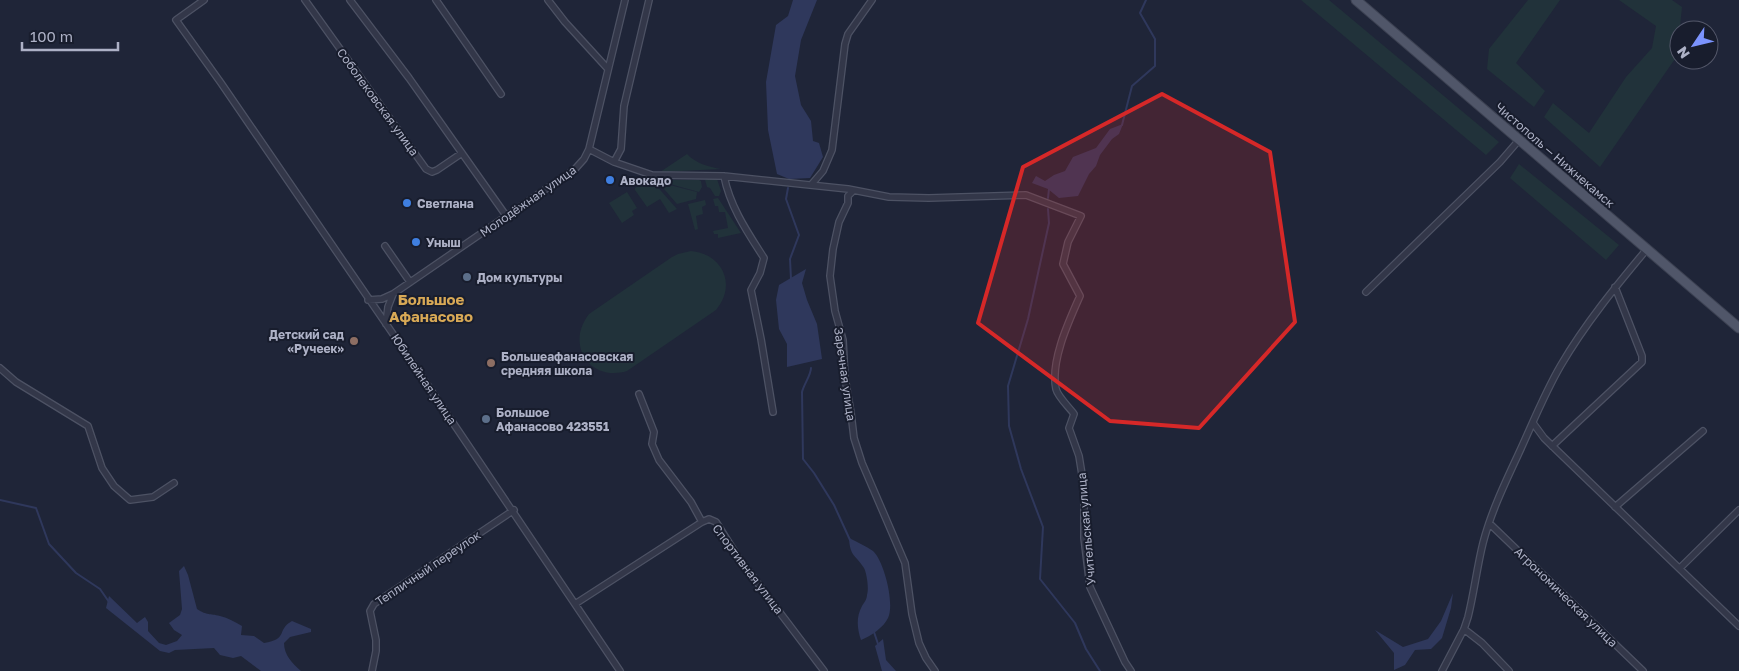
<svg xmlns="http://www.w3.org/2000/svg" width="1739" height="671" font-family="'Golos Text',sans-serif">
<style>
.green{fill:#21323a}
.water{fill:#2f385c}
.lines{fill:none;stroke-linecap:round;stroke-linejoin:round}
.stream{stroke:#2f385c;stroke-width:2}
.minor-casing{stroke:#4d5264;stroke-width:8}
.primary-casing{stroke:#3c4152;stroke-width:11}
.minor{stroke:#333749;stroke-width:5.5}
.primary{stroke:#505669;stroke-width:9}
.marked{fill:#d62828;fill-opacity:0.2;stroke:#d62828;stroke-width:4;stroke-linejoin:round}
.shop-dot{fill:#3f7fe0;stroke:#181d2d;stroke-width:2}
.service-dot{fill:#5c6f8a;stroke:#181d2d;stroke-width:2}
.education-dot{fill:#8d6e63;stroke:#181d2d;stroke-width:2}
.labels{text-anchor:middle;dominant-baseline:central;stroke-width:4;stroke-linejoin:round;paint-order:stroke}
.street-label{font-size:12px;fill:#adb1c6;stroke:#181d2d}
.poi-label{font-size:12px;font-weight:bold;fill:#adb1c6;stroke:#181d2d;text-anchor:start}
.quarter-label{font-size:15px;font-weight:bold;fill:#d8a956;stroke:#181d2d}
</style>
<rect width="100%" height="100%" fill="#1f2538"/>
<path class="green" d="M1301 0H1329L1499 142 1486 155Z
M1528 0H1560L1516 63 1545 91 1534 107 1487 69 1489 49Z
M1619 0H1672L1682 7 1677 56 1600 167 1544 117 1553 103 1589 133 1626 77 1652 48 1656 26Z
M687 154C695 163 709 167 721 169L660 172Z
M1519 164 1619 245 1606 260 1510 178Z
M711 178 717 179 721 191 719 196H715L710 188 707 187 705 180Z
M646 180 654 183 677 209 669 213 660 199 647 207 635 190V188Z
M660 180H699L701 181 702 187 699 192 659 181Z
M658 182 697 192 696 199 677 204Z
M627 192 637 208 632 211 634 215 622 223 609 203Z
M718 198 741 233 718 238V234H714L713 231 728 228 725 212H719L718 206H715L713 199Z
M705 200 706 205 702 207 703 214 696 216 698 229 695 230 688 204Z
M691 251C723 254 737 285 716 310L627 371C590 382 565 345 589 314L672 257 678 254Z"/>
<path class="water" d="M793 0H817L801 40 795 76 801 105 811 121 813 141 819 143 823 157 810 178 789 179 777 174 768 130 766 82 776 25 788 16Z
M1123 124 1119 134 1112 139 1100 155 1096 166 1089 174 1078 196 1059 198 1048 189 1032 183 1036 176 1045 181 1054 175 1065 171 1073 157 1096 148 1110 129Z
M806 269 802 283 807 300 817 324 822 359 787 367V344L779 329 776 300 779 285Z
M849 538C857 542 866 546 873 551 884 561 895 604 888 618 884 627 871 636 861 640 857 628 856 617 862 606 864 603 867 599 867 595 869 589 867 574 864 568 856 555 850 557 849 538Z
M184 566 188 575 197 609C208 616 209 613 220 616 228 618 235 622 242 626L241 635 254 636 264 643C289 639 276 630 292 621L311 629V632L290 637 284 643C284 655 292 663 301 671H261L241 656 233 658 220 655 214 648 175 650 169 653 160 651 106 608 109 596 137 623 145 617 148 622V631L159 643 166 645 177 641 182 635 174 630 169 623 180 615 182 609 179 571Z
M1453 593 1451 608 1442 638 1431 649 1415 650 1405 665 1394 670V653L1375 630 1403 647 1428 639 1441 621Z
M883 639 886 660 896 671H882L875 646Z"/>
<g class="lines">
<path class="stream" d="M1122 125 1132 86 1155 66V39L1140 13 1146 0
M788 188 786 199 799 235 790 259 791 279
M1048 198 1049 189
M1048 209 1049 223 1028 319 1008 386 1009 426 1021 469 1043 527 1040 579 1075 623 1086 649 1100 671
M811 368C811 375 804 384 802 392L803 459 814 473 834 505 850 540
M0 500 36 508 49 544 76 573 100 589 109 602
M874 632 878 644"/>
<g class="minor-casing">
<path id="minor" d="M204 0 176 20 221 83 404 350 620 671
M305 0 426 169 432 172 437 170 462 153
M350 0 409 78 507 217
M436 0 501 94
M548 0 565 22 608 69
M589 149 614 162 652 175 724 176 848 189 889 197 929 198 1026 195 1081 216 1068 242 1063 264 1080 296C1069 321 1050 361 1056 389 1058 397 1069 407 1074 414L1069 428 1079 456 1084 487V538L1090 587 1125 662 1131 671
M614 162 621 149 624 106 649 0
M724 176C730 207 748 233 764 258L760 273 751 290 761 339 773 412
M811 185 823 171 832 150 845 44 848 34 872 0
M853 191 848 196V203L839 222 833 249 830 276 835 311 843 340 845 378 851 413 854 438 862 463 905 563 912 614 919 643 926 658 935 671
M385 246 410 282
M1366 292 1500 162 1519 140
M368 300 382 299 393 294
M386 324 388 307 393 294 575 169 584 159 589 149 625 0
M0 368 16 382 88 426 102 468 114 486 130 500 153 497 174 483
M639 394 654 432 652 444 659 460 691 502 702 522
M1533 423 1544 438 1739 626
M1552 446 1642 362V356L1615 287
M1615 507 1703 431
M1489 523 1643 671
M1680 568 1739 510
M575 604 702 522 709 519 716 522 738 557 824 671
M1464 629 1482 643 1509 671
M372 671 376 651V640L370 611 374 604 514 510
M1442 671 1464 629 1468 617C1474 593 1477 567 1483 543 1491 512 1505 483 1518 455 1532 425 1544 394 1561 365 1585 324 1616 286 1647 249"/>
</g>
<g class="primary-casing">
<path id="primary" d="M1356 0 1739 328"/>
</g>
<use href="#minor" class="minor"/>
<use href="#primary" class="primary"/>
</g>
<path class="marked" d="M1162 94 1270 152 1295 322 1199 428 1110 421 978 323 1023 167Z"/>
<g class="shop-dot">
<circle cx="610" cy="180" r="5"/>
<circle cx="407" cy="203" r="5"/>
<circle cx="416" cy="242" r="5"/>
</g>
<g class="service-dot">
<circle cx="467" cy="277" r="5"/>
<circle cx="486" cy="419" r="5"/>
</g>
<g class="education-dot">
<circle cx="354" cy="341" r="5"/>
<circle cx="491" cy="363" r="5"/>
</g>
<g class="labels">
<g class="street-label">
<text transform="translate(378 102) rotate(54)">Соболековская улица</text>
<text transform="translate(1555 155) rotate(41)">Чистополь — Нижнекамск</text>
<text transform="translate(528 201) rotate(-35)">Молодёжная улица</text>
<text transform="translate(845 374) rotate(82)">Заречная улица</text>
<text transform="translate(424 379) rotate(56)">Юбилейная улица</text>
<text transform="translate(1086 529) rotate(-95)">Учительская улица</text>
<text transform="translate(428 568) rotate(-34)">Тепличный переулок</text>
<text transform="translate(748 569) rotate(53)">Спортивная улица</text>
<text transform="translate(1566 597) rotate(44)">Агрономическая улица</text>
</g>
<g class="poi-label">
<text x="620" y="180">Авокадо</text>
<text x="417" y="203">Светлана</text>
<text x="426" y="242">Уныш</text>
<text x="477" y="277">Дом культуры</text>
<text x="344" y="334" text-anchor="end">Детский сад<tspan x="344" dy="14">«Ручеек»</tspan></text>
<text x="501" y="356">Большеафанасовская<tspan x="501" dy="14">средняя школа</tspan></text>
<text x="496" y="412">Большое<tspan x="496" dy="14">Афанасово 423551</tspan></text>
</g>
<g class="quarter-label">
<text x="431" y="299">Большое<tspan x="431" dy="17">Афанасово</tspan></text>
</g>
</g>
<g transform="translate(1694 45) rotate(235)"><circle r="24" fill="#181d2d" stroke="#54586a"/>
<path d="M0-4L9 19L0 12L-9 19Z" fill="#7b93fd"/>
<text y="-8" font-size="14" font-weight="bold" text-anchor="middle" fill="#adb1c6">N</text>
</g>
<path d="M22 42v8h96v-8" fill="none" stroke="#adb1c6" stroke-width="2.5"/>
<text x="30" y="42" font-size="15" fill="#adb1c6" stroke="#181d2d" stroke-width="4" paint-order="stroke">100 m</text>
</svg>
